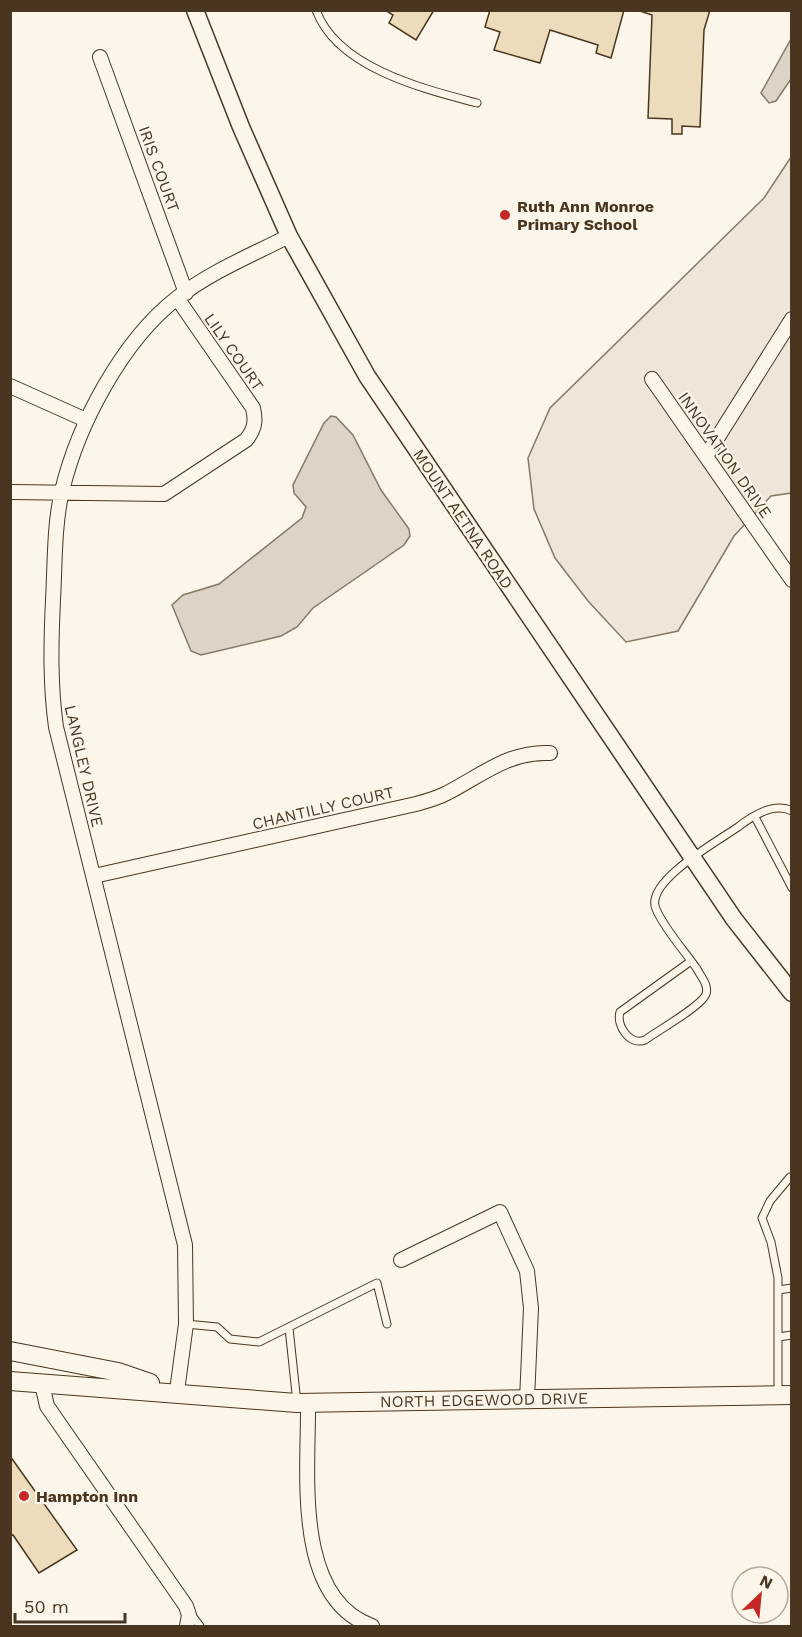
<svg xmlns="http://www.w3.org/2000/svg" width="802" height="1637" font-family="'Work Sans',sans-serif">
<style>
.green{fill:#ede6d9;stroke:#887966;stroke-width:1.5}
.water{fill:#dcd4c6;stroke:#887966;stroke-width:1.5}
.building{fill:#ecdcbc;stroke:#4a3520;stroke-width:1.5}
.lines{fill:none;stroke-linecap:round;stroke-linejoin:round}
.service-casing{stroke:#4a3520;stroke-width:9}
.minor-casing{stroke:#4a3520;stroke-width:16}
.tertiary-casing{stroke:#4a3520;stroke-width:19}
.secondary-casing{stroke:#4a3520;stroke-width:20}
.service{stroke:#fbf6e9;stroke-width:7}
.minor{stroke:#fbf6e9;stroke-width:14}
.tertiary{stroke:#fbf6e9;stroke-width:16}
.secondary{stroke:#fbf6e9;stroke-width:18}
.poi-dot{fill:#c62828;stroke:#fbf6e9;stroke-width:2}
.labels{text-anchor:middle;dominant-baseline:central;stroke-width:4.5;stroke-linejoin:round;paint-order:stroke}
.street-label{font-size:16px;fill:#4a3520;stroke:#fbf6e9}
.poi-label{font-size:16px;font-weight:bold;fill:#4a3520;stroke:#fbf6e9;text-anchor:start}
</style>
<rect width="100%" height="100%" fill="#fbf6e9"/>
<path class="green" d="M791 157V493L771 496 734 536 678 631 626 642 588 601 555 558 534 509 528 458 550 408 764 198Z"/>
<path class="water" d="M791 39V79L776 101 769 103 761 93Z
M331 416 336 417 353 435 381 490 409 529 410 536 404 545 313 608 297 627 281 636 201 655 191 651 172 605 183 595 219 584 302 518 306 507 294 493 293 485 324 423Z"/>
<path class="building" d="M385 10H434L416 40 389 23 393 15Z
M490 10H624L611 58 596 53 598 45 550 30 540 63 494 50 500 32 485 27Z
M637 10H710L704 30 700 127 682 126V134H672V119L648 118 652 15Z
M10 1456 77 1550 39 1573 13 1535 10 1536Z"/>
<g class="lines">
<g class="service-casing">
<path id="service" d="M316 10C337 68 424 89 477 103
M755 817 792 888
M691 961 620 1012C616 1026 630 1046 645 1040 657 1031 702 1006 706 994 709 985 701 977 697 969 684 950 665 930 656 909 644 882 718 841 738 827 752 816 774 802 792 811
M778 1290 792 1288
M186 1324 217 1327 230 1339 259 1342 377 1283 387 1324
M289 1328 297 1403
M778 1337 792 1335
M778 1395V1278L771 1242 762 1218 770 1201 790 1177 792 1178
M191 1614 200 1626"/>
</g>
<g class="minor-casing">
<path id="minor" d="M100 57 186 293
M652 379 792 580
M10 386 86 420
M706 456 792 319
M10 492 164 494 246 440C255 429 256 421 253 408L177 298
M94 876 416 804C427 801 438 798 447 793 482 775 509 751 550 753
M401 1260 500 1212 527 1271 531 1308 527 1400
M42 1384 47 1406 186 1606 189 1615 187 1626
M177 1391 186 1324 185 1245 56 727C50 684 51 643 53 600 55 564 54 525 62 491 78 424 122 341 177 298 210 272 252 255 289 236
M308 1403C309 1469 292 1598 372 1626"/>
</g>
<g class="tertiary-casing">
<path id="tertiary" d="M195 10 241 127 289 236 367 376 734 919 792 993"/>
</g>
<g class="secondary-casing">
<path id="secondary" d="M10 1351 118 1372 150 1383
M10 1381 297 1403 792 1395"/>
</g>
<use href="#service" class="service"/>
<use href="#minor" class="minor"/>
<use href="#tertiary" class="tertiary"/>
<use href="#secondary" class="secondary"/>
</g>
<g class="poi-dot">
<circle cx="505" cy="215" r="6"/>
<circle cx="24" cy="1496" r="6"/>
</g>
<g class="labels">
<g class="street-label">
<text transform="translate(159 169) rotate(70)">IRIS COURT</text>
<text transform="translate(234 352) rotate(55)">LILY COURT</text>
<text transform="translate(725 455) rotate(55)">INNOVATION DRIVE</text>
<text transform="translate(463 519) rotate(56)">MOUNT AETNA ROAD</text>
<text transform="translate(84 766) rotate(77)">LANGLEY DRIVE</text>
<text transform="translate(323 808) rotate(-13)">CHANTILLY COURT</text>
<text transform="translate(484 1400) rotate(-1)">NORTH EDGEWOOD DRIVE</text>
</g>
<g class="poi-label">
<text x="517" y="206">Ruth Ann Monroe<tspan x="517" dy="18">Primary School</tspan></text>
<text x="36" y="1496">Hampton Inn</text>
</g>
</g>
<rect width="802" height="1637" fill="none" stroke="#4a3520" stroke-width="24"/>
<g transform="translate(760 1595) rotate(26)"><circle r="28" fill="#fbf6e9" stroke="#b4a999" stroke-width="1.5"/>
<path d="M0-4.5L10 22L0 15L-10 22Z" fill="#c62828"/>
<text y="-9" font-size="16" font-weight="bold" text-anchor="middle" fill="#4a3520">N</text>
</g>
<path d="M15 1613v9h110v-9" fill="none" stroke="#4a3520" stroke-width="3"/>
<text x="24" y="1613" font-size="18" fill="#4a3520" stroke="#fbf6e9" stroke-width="4.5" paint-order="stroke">50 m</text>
</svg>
